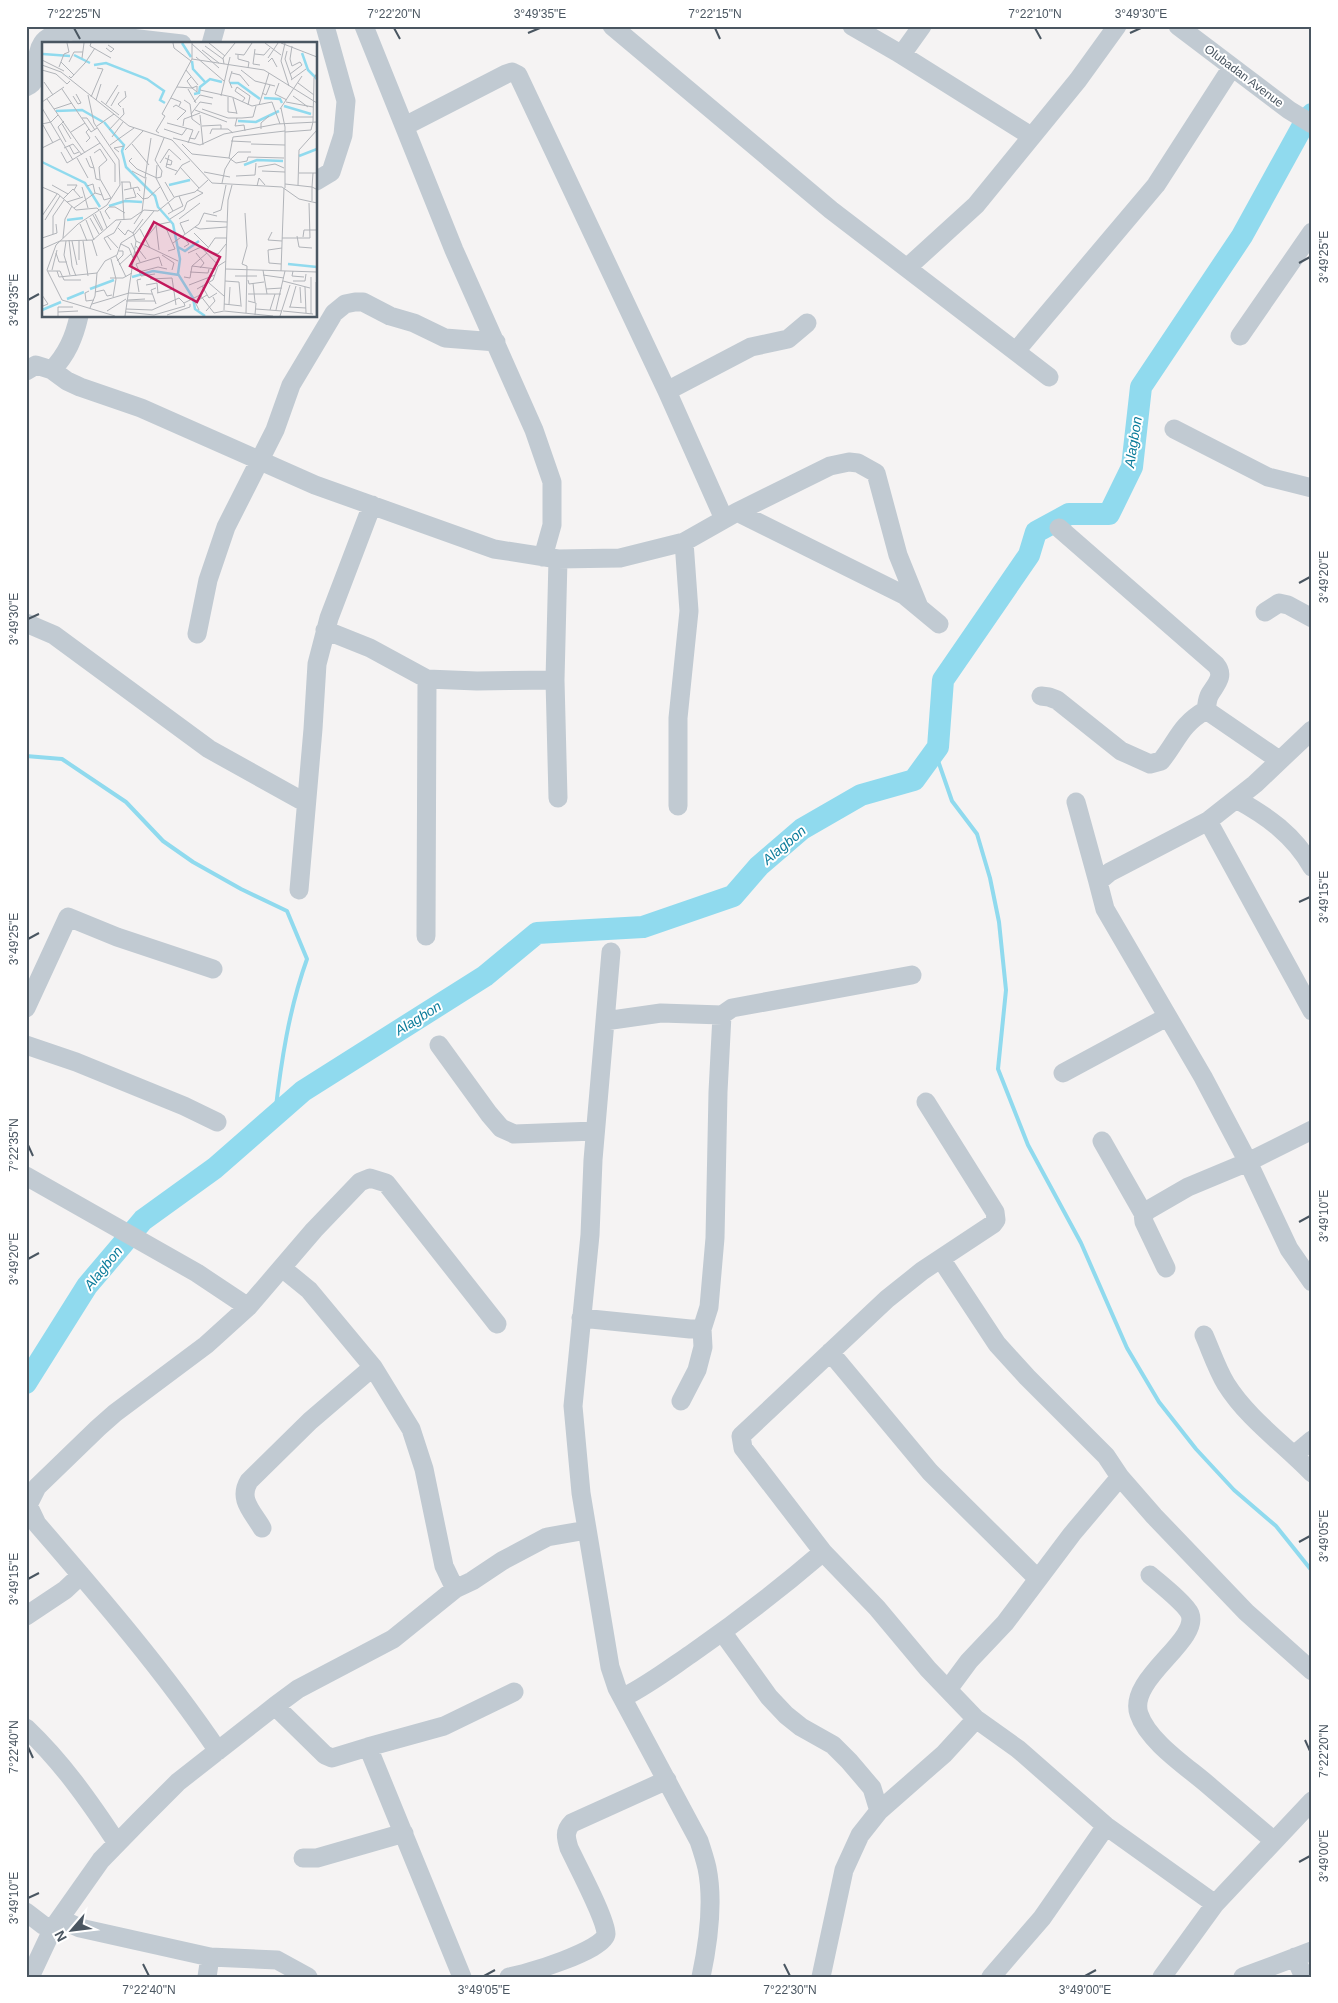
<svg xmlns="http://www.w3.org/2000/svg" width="1338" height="2003" font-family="Helvetica,sans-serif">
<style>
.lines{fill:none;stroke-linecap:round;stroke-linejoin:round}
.stream{stroke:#90daee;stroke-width:4}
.river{stroke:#90daee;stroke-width:22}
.minor{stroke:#c1cad2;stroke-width:19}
.ticks{fill:none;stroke:#4a5661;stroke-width:2}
.labels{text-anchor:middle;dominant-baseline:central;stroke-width:4;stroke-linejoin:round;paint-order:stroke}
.street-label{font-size:12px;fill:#4a5661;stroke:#fff}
.water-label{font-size:14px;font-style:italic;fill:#0c7c9b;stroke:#fff}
.inset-river{fill:none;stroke:#90daee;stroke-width:2.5}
.inset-road{fill:none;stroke:#b1b4b9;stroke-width:1}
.view{fill:#c2185b;fill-opacity:0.15;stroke:#c2185b;stroke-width:2.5}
.inset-edge{fill:none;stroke:#4a5661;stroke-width:2.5}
.neatline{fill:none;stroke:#4a5661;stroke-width:2}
.ticks-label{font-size:12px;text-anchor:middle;fill:#4a5661}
</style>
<rect width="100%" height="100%" fill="#f5f3f3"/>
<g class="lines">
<path class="stream" d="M935 752 952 801 977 834 990 878 999 922 1006 990 998 1069 1028 1145 1081 1243 1127 1348 1159 1402 1196 1449 1234 1490 1276 1526 1312 1571
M26 756 62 759 126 802 163 841 193 862 241 889 287 911 307 959C289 1009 281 1062 275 1115"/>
<path class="river" d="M26 1383 87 1286 143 1220 215 1168 303 1091 485 976 537 933 643 927 733 896 759 866 802 829 861 795 914 780 938 747 943 680 1029 555 1036 532 1069 514H1109L1132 467 1141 387 1242 236 1306 120 1312 114"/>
<path class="minor" d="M364 26 454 250 534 430 552 482V525L543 557
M612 26 831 210 1049 377
M852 26 897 52 1031 136
M1178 26 1289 110 1312 124
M211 44 216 26
M902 54 922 26
M26 87C52 76 17 37 70 31L182 44
M405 126 506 74 512 72 518 75 667 391 724 519
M316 181 331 172 343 135 346 101 325 26
M908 267 976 205 1078 80 1117 26
M1240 336 1312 232
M1016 351 1156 185 1232 67
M52 370C67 354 74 338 79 316
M26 371 36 365 52 370 67 381 80 387 141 408 315 485 494 549 558 559 620 558 684 542 737 512 830 466 849 462 858 463 876 473 898 555 919 607
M667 391 751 347 788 339 807 323
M1174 429 1268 477 1312 488
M737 512 904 595 939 624
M558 559 555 680 558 798
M1265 612 1279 603 1288 605 1312 618
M26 623 54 635 209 749 306 803
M325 630 370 648 427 679 477 681 555 680
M197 634 208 580 226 527 275 430 291 385 334 313 345 304 355 302H363L390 316 414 323 445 338 496 342
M1041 696 1049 697 1057 700 1121 751 1150 764 1161 761C1178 740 1180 725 1206 710 1207 705 1207 699 1210 694 1216 684 1225 676 1216 665L1059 528
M1206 710 1279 760
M1312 730 1255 784 1208 821 1110 872 1098 882 1105 909 1203 1077 1248 1162 1289 1249 1312 1282
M1236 799C1267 816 1294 835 1312 867
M1076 802 1098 882
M678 806V718L689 611 684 542
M1208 821 1312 1011
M299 890 313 729 317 664 329 618 372 505
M426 936 427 679
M611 952 593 1160 590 1235 573 1406 581 1493 610 1667 617 1688 699 1841C702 1850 705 1859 707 1868 714 1902 708 1944 701 1977
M26 1008 68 917 117 937 213 969
M605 1021 661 1013 722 1015
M26 1045 76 1062 184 1106 217 1122
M439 1045 489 1114 501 1128 514 1134 595 1131
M1063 1073 1167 1017
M926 1102 995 1212 996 1220 993 1224 922 1271 887 1299 741 1436 743 1448 823 1552 877 1608 928 1669 976 1719 1018 1749 1106 1826 1215 1904
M1102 1141 1143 1213
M26 1176 197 1273 248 1307
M941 1259 997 1344 1027 1377 1106 1456 1120 1477 1154 1516 1246 1612 1312 1671
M282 1268 309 1290 373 1367 411 1429 424 1469 444 1566 455 1589
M1166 1268 1144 1222 1143 1213 1188 1187 1248 1162 1312 1130
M581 1318 690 1329H702
M1204 1335C1211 1351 1217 1369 1226 1384 1248 1419 1283 1443 1312 1473
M830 1352 930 1472 1037 1578
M681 1401 697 1370 703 1347 702 1329 709 1307 715 1238 718 1092 722 1015 732 1008 912 975
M1294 1455 1312 1440
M262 1528C252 1511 238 1499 249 1481L310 1421 373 1367
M1150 1575C1159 1583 1186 1604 1190 1614 1200 1641 1127 1679 1139 1714 1148 1741 1186 1766 1207 1784 1229 1803 1252 1822 1274 1841
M26 1616 65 1590 81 1575
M723 1633 769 1697 786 1715 801 1727 833 1745 849 1761 872 1788 879 1811
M949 1688 969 1661 1005 1623 1072 1534 1120 1477
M624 1697C648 1685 669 1669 691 1654 737 1622 781 1588 823 1552
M275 1706 325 1755 332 1758 368 1747 462 1977
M26 1728C62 1762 90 1802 117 1843
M368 1747 444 1726 514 1692
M218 1751C164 1671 101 1598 37 1524L28 1505 37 1487 98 1428 115 1413 206 1345 248 1307 314 1230 360 1182 370 1178 386 1183 497 1324
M303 1858H317L404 1833
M26 1912 43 1925 53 1928 101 1860 140 1820 178 1782 275 1706 298 1689 393 1639 455 1589 472 1581 502 1561 547 1537 587 1530
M60 1919 80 1928 210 1957 277 1960 308 1977
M1295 1957 1304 1977
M30 1977 53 1928
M207 1977 210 1957
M509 1977C524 1975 605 1950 606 1934 606 1919 577 1865 569 1848 566 1838 564 1831 572 1823L667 1780
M821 1977 844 1870 860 1835 879 1811 944 1754 976 1719
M991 1977 1042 1918 1106 1826
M1162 1977 1215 1904 1312 1801
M1243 1977 1312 1951"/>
</g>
<path class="ticks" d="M74 28 80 39M394 28 400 39M715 28 720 39M1035 28 1041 39M528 33 540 28M1130 33 1141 28M1299 263 1310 257M28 300 39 294M1299 583 1310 577M28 619 39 614M1299 902 1310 897M28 939 39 933M28 1145 33 1156M1299 1222 1310 1216M28 1259 39 1253M1299 1542 1310 1536M28 1579 39 1573M1305 1740 1310 1751M28 1747 33 1758M1299 1862 1310 1856M28 1898 39 1893M143 1964 149 1976M784 1964 790 1976M484 1976 495 1970M1085 1976 1096 1970"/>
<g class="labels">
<g class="street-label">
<text transform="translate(1244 76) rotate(37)">Olubadan Avenue</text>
</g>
<g class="water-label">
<text transform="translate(1133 442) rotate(-81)">Alagbon</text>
<text transform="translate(784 845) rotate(-40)">Alagbon</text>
<text transform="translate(418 1018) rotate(-32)">Alagbon</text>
<text transform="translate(103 1268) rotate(-51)">Alagbon</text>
</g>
</g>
<g transform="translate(42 42)">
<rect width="275" height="275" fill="#f5f3f3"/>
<path class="inset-river" d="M140 1 149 15M260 11 266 28 275 37M1 12 28 14M32 13 48 21M150 19 151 27 163 40M52 23 64 21 105 37 122 49 118 58 123 61M188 41H196L218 57M152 52 157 51 158 45 168 37 180 40M222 56 238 57 240 61M242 64 269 72M14 69 40 68 61 80M196 79 214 80 237 69M62 80 72 92M72 92 82 103 80 109 84 125 113 154 116 165 131 182 138 217 136 232 151 256 153 267 163 274M257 114 275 107M0 120 43 141 58 165M202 123 215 118 241 119M127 143 148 138M67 164 83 159 100 160M25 178 41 176M136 205 143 209 157 199M246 222 275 225M90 235 111 229 137 233M48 247 72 238M25 257 42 250M0 268 19 260"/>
<path class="inset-road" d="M49 1 48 4 69 16M131 1 132 6 149 19M167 1 183 14M223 1 239 13M239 1 275 15M243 1 239 19 247 44M150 2 177 26M163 4 181 17M64 6 69 10 72 7 66 3M213 7 211 22 218 23M160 8 177 21M245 9 243 17 250 37M193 12 202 13 210 1M213 12 222 13 228 6M196 13V17L207 20 206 26M154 15 182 39M40 16 42 1M226 16 236 1M150 17 222 28 275 61M0 18 22 29M19 20 32 33M27 20 32 10H41M226 20 230 16 235 25M182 22 181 16 193 1M0 23 19 30 87 84 130 98 170 141 240 145 257 157 275 161M250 24 248 17 250 4M17 25 22 12 27 10 25 1M0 28 14 32 25 42 28 39M144 28 156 43M199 28 213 39 233 44M190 29 187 39 190 46M190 31 198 33 207 44M248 32 260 23 258 20 250 24M27 34 29 36 43 21 53 6M249 38 264 27M2 40 11 53M237 41 233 52 245 58M256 41 272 53M135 45 150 46 155 50V44L150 46 145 39 149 35M20 47 49 90 55 86M146 47 154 61M158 48 190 55 210 64 230 60 238 82M220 51 224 53 228 43M46 53 52 81 77 118 78 143 65 163 36 182 14 203 5 228 20 258 73 274M31 54 36 62 39 61 34 52M179 54 188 15M251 54 266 65M49 55 61 27 55 26M186 55V70L195 71M129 56 139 60 137 64M191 56 195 72M5 57 43 111M54 58 59 42M142 58 148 62 150 77 158 83M59 59 77 73M0 60 22 45M152 60 158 53 171 56M200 60 203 56 193 49 195 45 208 54 206 63M244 60 271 65M64 62 76 43M217 63 227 31M69 64 77 50M79 65 76 62 84 55 83 49M131 65 134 63 144 69 135 78M0 66 31 118M239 66 243 85V146M12 67 30 61M160 67 186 76H200L211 75 214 64M238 67 260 34M153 68 185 80M149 72 158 60 170 62M158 73 161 103M250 75H271M40 76H45L53 88M195 76 193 84 202 83 203 89M22 79 16 85 24 100M271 80 272 36 275 31M125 81 151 88 146 101M0 82 9 80 16 73M20 82 29 97M1 83 11 101M55 84 72 72M141 84 142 77 158 71M160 84 179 83V87M122 87 140 93 145 86M219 87V81L227 74M67 88 82 72 81 66M29 90 43 81M243 90 269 88 271 80M117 91 114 89 123 74 120 72 150 17V1M168 92 170 87H186L191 91M53 94 73 122V140M70 95 81 80M131 96 158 103 182 92 235 82 275 80M147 96 153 97 157 89M189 99 209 100M44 100 48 96 44 90 47 87M90 102 107 123M140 102 150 112 187 116 194 121 205 119 206 115 242 116M209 102 243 103M27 103 32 112 37 110M68 103 92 86M0 106 18 97M22 106 31 102 40 113M83 108 101 89M19 110 25 121 58 101M77 110 72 106 82 104M52 111 58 107 65 118 57 125 58 137 69 156 62 158 57 145M127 113 124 125 135 129M35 116 46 136M44 116 48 125 52 126 48 114M90 116 87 119 95 127 115 136M123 116 130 119 129 123 124 122M187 116 191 95 243 89M118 121 127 107 139 118M115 123 114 136 126 159M138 125 157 146M216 125 233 122 242 126M52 126 54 137 58 138M90 129 103 136 109 96M220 129 243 130M162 130 188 135M257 131H275M133 133 140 123 148 119M194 134 213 133 214 121M115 136 119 135 120 129 113 118 122 96M79 140H88L89 146M80 140 82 178M123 140 132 155M180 141 183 127 189 117 196 110H209M243 142 270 145 271 131M10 143 26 152M25 143H35L32 148M256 143 257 108 275 88M45 144 51 142 53 151M215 144 217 136 223 143M0 145 16 152 34 168 55 166 57 168M40 145 46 166M82 148 96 145 98 149M95 151 101 157 106 156 118 145M21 157 31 147 38 155M83 157 94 155 91 146M270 159V145L274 147M25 160 41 155M126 160 131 169 126 172M267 161 268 196M32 166 53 151 60 153M58 169 65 186M131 169 141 164 137 154M171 171 179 168 184 143M203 171 205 204 200 222 205 224 204 271M53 172 61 188M51 173 60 189M0 174 15 152M48 176 57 192M68 177 63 169 67 165H73L83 171M128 177 142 168 145 160 161 151 155 148M137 177 158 161M3 178 18 154M44 178 52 198M164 179 185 180M38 182 45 199M92 182 100 170 104 135M153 185 158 187 185 185M76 186 83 193 86 188 91 191 94 199 83 274M124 186 133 207 126 209M98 187 108 206M230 190 226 198 240 199M91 191 101 177M152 191 166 205M11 192V174L22 158M143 192 138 181 147 178M65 194 76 206M141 194 147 202 142 205M255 194 257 205 270 206M261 195 262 188H275M0 196 15 191 14 182M21 196 23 177 30 164M104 196 114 184M240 196H268M27 198 30 224 34 234M50 198 55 214M18 199 51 198 74 178 89 177 102 168 116 169 133 155 153 150 166 138M24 199 22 213 28 233M30 199 35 223M41 199 46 234M94 199 136 219M89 201 98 220M131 201 157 182 162 171 175 174M79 202 87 206 91 216M94 204 104 217M0 207 18 199M69 208 62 196 72 191 79 179M117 208 114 183 128 180M164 209 173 196H185M165 209 176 212 184 202M14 211 17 220H25M146 211 159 205 176 223M154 211 162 221 158 226M120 213 132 221 130 228M74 214 84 235M69 217 74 237 71 255M37 218V198M75 219 81 213V209H77M94 222 117 215 120 224M94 222 99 234 113 232M239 222 227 221 226 208 240 206M77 223 89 212M150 224 174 227M184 227 275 230M10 228 15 208M221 228 225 252M6 229H18L22 238H39M15 229 17 235 55 231M239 229 242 146M251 229 250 234 262 235M97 230 116 225 125 227M148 230 166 231 167 227M221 233 242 236M193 234H215M142 235 148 236 150 224 165 211M269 235V272M68 236H81L90 231M108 237 130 236 134 263M206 238 207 242 222 240M183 239 197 240 199 263M241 239 268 246M251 239H263L264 232M167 241 182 254M211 241 213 260M104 243 115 241 116 251M147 243 173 233M160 244 167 256 175 251M258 245 259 261M263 245 264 271M155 247 171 238 176 224 184 219M224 247 240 246M47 249 43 251 44 259 52 258M53 250 62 248 65 254 70 253M97 250 95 238 99 237M87 251 110 252M115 251 131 247M206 252H239M0 253 6 262 1 264M158 253 172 271 182 269M86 258 103 257M84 259H113M206 259 214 261 213 273M50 262 87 251M114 262 109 248 114 246M182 262 200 264M187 262 188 245M247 265 264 266M248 265 254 244M48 266 53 254 55 231 63 219 75 213 79 201 93 192 112 169M84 267 110 268 137 256 142 261M214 267 240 269M157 268 153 260 165 253M182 268 186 158 190 143M228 268 233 252M234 268 243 229M65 269 84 257M164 269 173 259 171 255M182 269 231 274M241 269 271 272M16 270 36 269M84 270 112 273 143 264 142 261 158 253M125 273 148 265V262M16 274V265H31M238 274 248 243M274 274V240"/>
<path class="view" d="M112 180 178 215 155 260 88 224Z"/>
<rect width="275" height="275" class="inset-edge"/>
</g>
<rect width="1338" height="2003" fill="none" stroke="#ffffff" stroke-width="55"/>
<g transform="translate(72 1930) rotate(242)" stroke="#ffffff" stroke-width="4" paint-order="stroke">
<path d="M0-4L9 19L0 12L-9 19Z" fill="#4a5661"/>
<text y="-8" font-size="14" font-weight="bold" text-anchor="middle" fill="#4a5661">N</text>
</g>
<rect x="28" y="28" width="1282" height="1948" class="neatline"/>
<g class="ticks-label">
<text x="74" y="18">7°22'25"N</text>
<text x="394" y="18">7°22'20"N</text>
<text x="540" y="18">3°49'35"E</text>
<text x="715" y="18">7°22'15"N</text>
<text x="1035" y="18">7°22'10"N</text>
<text x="1141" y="18">3°49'30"E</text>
<text transform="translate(1324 257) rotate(-90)" y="4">3°49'25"E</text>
<text transform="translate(14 300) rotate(-90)" y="4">3°49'35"E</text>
<text transform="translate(1324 577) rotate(-90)" y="4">3°49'20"E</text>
<text transform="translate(14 619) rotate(-90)" y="4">3°49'30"E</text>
<text transform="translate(1324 897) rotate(-90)" y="4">3°49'15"E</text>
<text transform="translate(14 939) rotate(-90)" y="4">3°49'25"E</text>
<text transform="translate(14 1145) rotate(-90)" y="4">7°22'35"N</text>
<text transform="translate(1324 1216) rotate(-90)" y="4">3°49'10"E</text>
<text transform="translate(14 1259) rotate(-90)" y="4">3°49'20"E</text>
<text transform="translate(1324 1536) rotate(-90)" y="4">3°49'05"E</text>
<text transform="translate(14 1579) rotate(-90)" y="4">3°49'15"E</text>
<text transform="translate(14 1747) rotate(-90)" y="4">7°22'40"N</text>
<text transform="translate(1324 1751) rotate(-90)" y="4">7°22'20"N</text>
<text transform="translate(1324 1856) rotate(-90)" y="4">3°49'00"E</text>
<text transform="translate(14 1898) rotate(-90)" y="4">3°49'10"E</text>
<text x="149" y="1994">7°22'40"N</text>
<text x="484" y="1994">3°49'05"E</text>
<text x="790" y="1994">7°22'30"N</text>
<text x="1085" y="1994">3°49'00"E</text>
</g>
</svg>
